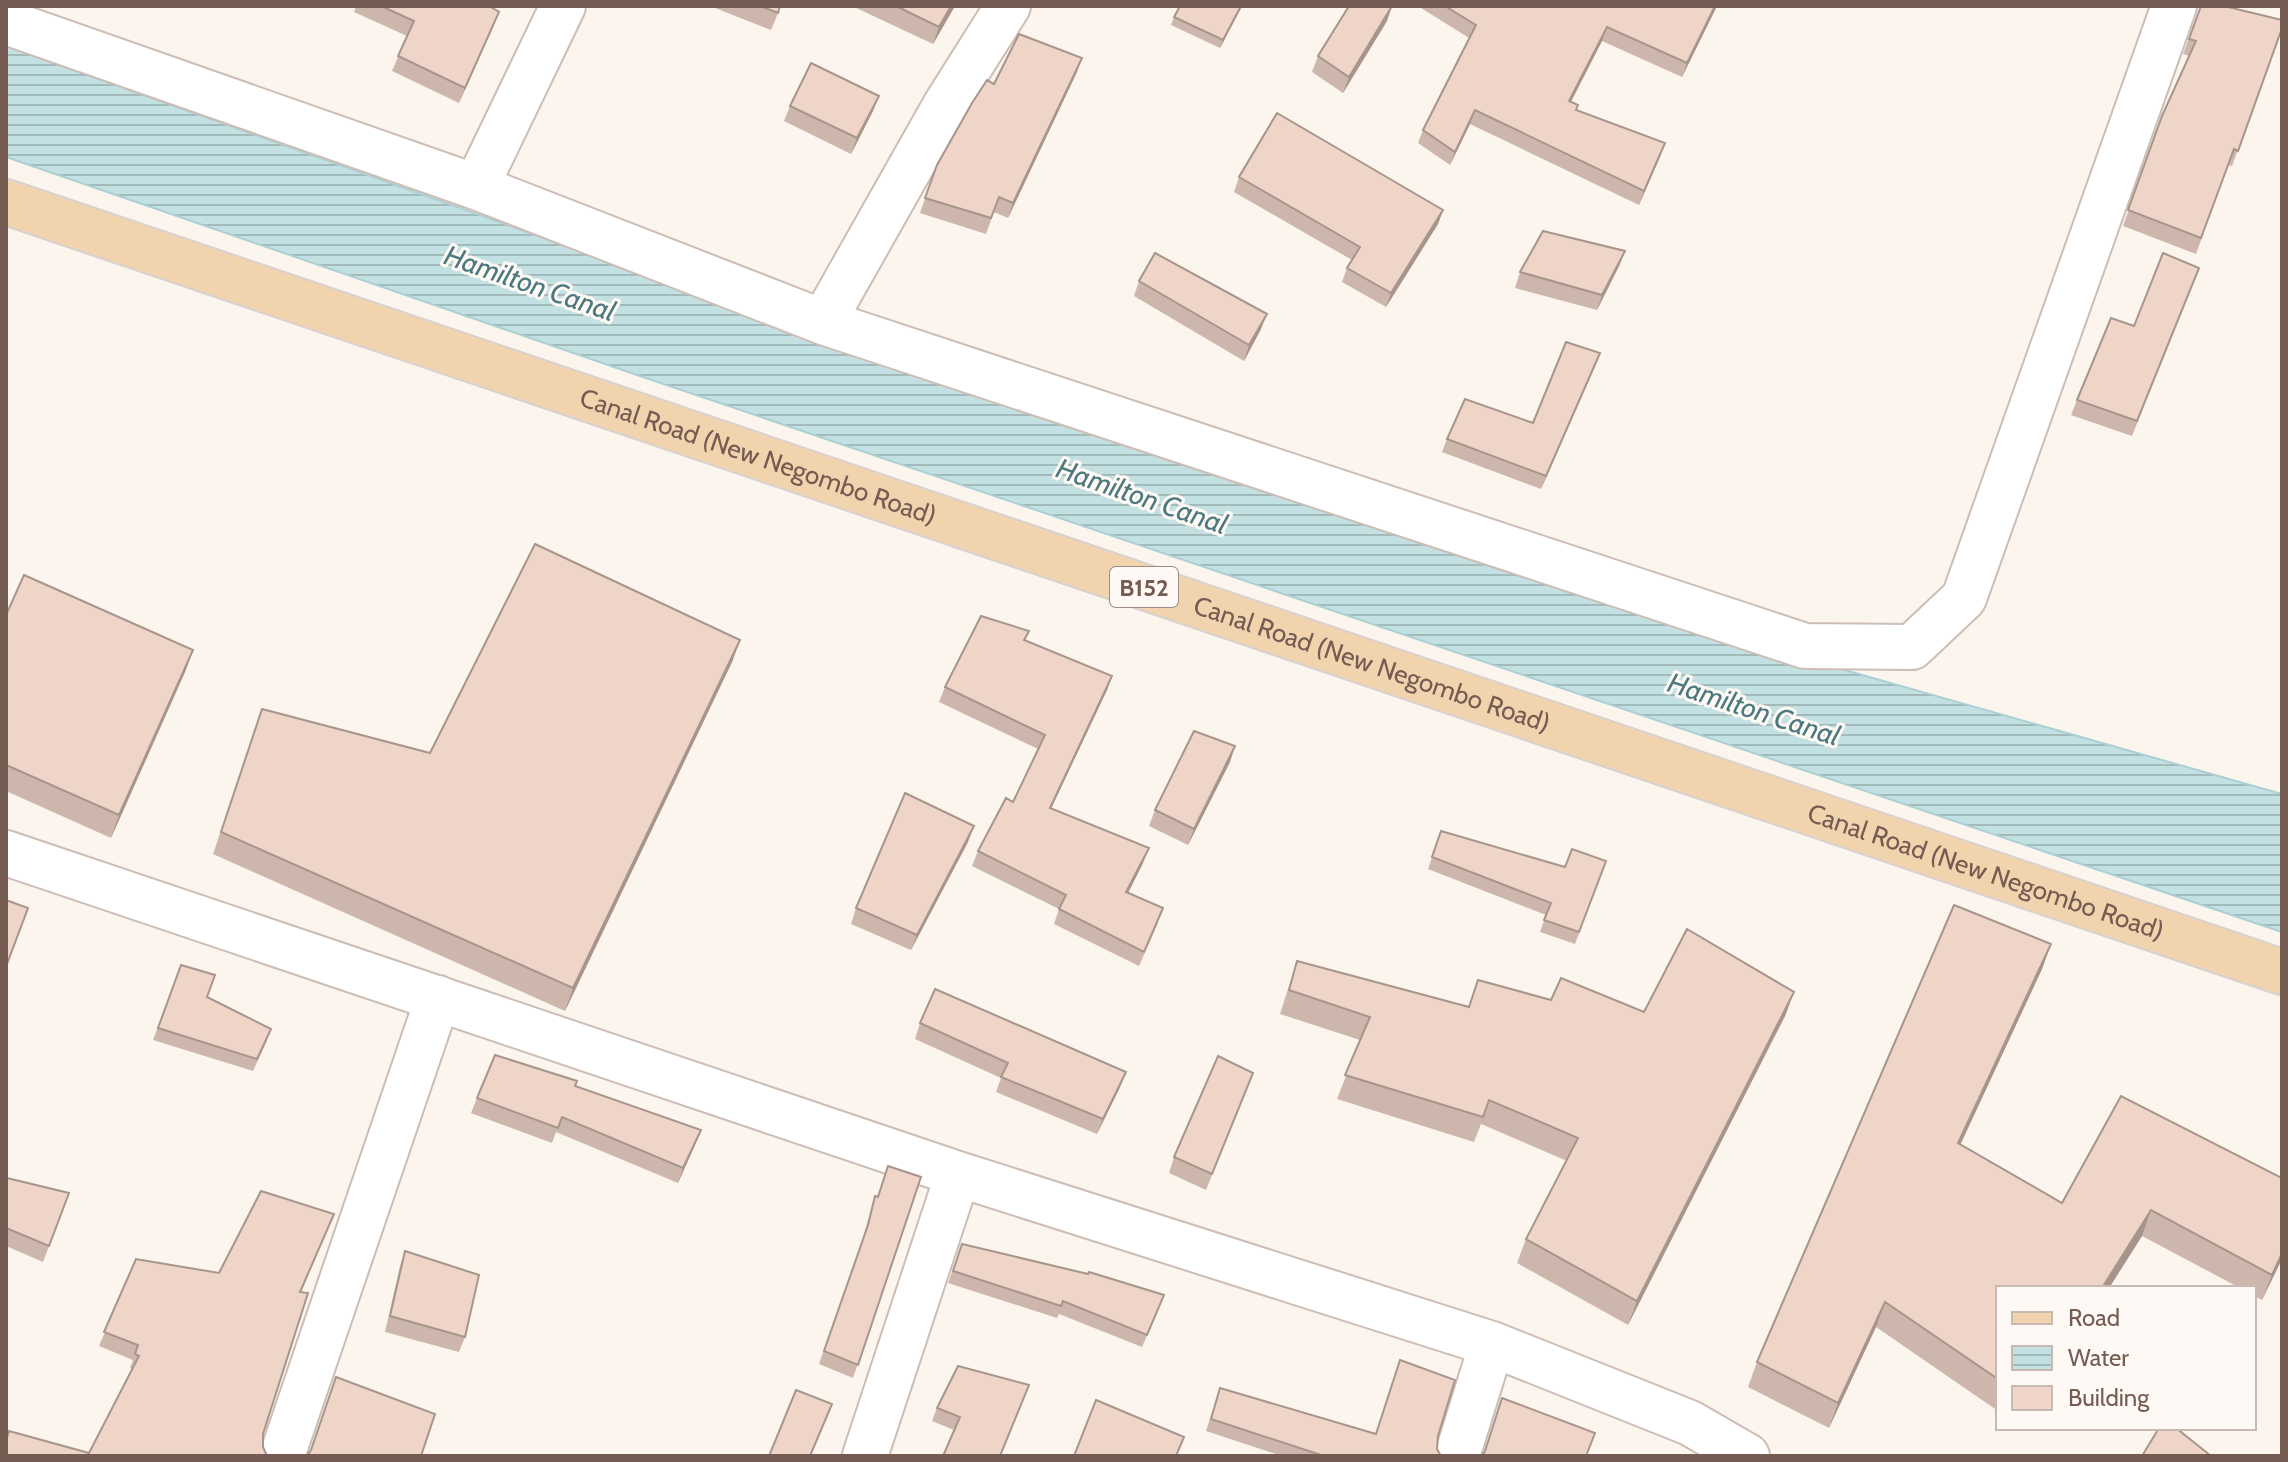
<svg xmlns="http://www.w3.org/2000/svg" width="2288" height="1462" font-family="Cabin,sans-serif">
<style>
.water{fill:url(#water-rules);stroke:#abd0d4;stroke-width:2}
.lines{fill:none;stroke-linecap:round;stroke-linejoin:round}
.minor-casing{stroke:#cdbdb4;stroke-width:48}
.primary-casing{stroke:#d8d1cf;stroke-width:48}
.minor{stroke:#fff;stroke-width:44}
.primary{stroke:#f1d4ae;stroke-width:44}
.wall{fill:#cdb7ac}
.shaded-wall{fill:#a7958c}
.building{fill:#eed5c8;stroke:#a7958c;stroke-width:2}
.labels{text-anchor:middle;dominant-baseline:central;stroke-width:6;stroke-linejoin:round;paint-order:stroke}
.shield{fill:#fef9f4;stroke:#9e8b83;stroke-width:2}
.shield-label{font-size:24px;font-weight:bold;fill:#755c52}
.street-label{font-size:26px;fill:#755c52;stroke:#fef9f4}
.water-label{font-size:28px;font-style:italic;fill:#4a797f;stroke:#fef9f4}
</style>
<defs>
<pattern id="water-rules" width="6" height="5" patternUnits="userSpaceOnUse" patternTransform="scale(2)"><rect width="6" height="5" fill="#c3e1e3"/><path d="M0 2.5h6" fill="none" stroke="#a3babb"/></pattern>
</defs>
<rect width="100%" height="100%" fill="#fbf5ee"/>
<path class="water" d="M6 46 925 374 1580 595 2282 794V932L637 375 6 157Z"/>
<g class="lines">
<g class="minor-casing">
<path id="minor" d="M563 6 476 187 823 322 1805 646 1912 647 1964 598 2174 6
M6 22 476 187
M823 322 945 106 1008 6
M6 853 958 1174 1492 1344 1690 1423 1747 1456
M282 1456 438 998
M865 1456 958 1174
M1457 1456 1492 1344"/>
</g>
<g class="primary-casing">
<g id="primary">
<path id="s1" d="M6 202 2282 972"/>
</g>
</g>
<use href="#minor" class="minor"/>
<use href="#primary" class="primary"/>
</g>
<path class="wall" d="M356 6H489L493 27 459 103 392 71 407 36 354 12Z
M710 6H781L771 30Z
M852 6H955L933 44Z
M1242 6 1220 48 1171 25 1174 17Z
M1418 6H1717L1682 77 1602 41 1571 102 1576 110 1665 143 1639 205 1470 124 1450 165 1418 143 1423 130 1469 38Z
M2201 6 2282 28 2232 166 2228 165 2196 254 2123 226 2162 116 2189 56 2183 54Z
M1387 21 1343 93 1312 72 1318 56Z
M1082 58 1076 74 1008 218 994 212 986 234 920 213 937 165 994 84Z
M790 106 873 111 851 154 784 121Z
M1239 177 1443 210 1438 224 1386 307 1342 282 1347 268 1352 260 1234 192Z
M1625 251 1619 266 1597 310 1515 288 1520 272Z
M2199 268 2132 436 2071 415 2077 400 2134 326Z
M1139 281 1261 329 1244 361 1134 296Z
M1595 366 1541 489 1442 452 1447 439 1533 423Z
M6 615 193 650 185 672 111 838 6 791Z
M1029 631 1025 641 1112 676 1107 690 1051 809 1143 863 1128 893 1158 923 1139 966 1054 924 1059 909 972 866 978 851 1013 802 1038 749 939 702 945 687Z
M740 640 732 662 565 1011 213 854 262 709 430 753Z
M1230 762 1188 845 1149 826 1155 810Z
M1441 831 1565 867 1606 861 1575 944 1540 932 1546 915 1428 869Z
M968 842 911 950 851 924 856 908Z
M2051 944 2042 969 1960 1145 2062 1203 2282 1178V1259L2262 1300 2254 1296V1288H2240L2142 1236 2109 1288H1998V1411L1876 1327 1829 1428 1748 1387 1757 1362Z
M1297 961 1468 1007 1551 1000 1644 1012 1794 992 1785 1016 1628 1325 1517 1263 1526 1239 1567 1161 1481 1124 1474 1142 1337 1099 1360 1040 1280 1014Z
M181 965 207 997 267 1041 253 1071 153 1040Z
M920 1023 1126 1072 1120 1087 1097 1134 996 1092 1001 1078 915 1039Z
M1253 1073 1206 1190 1169 1173 1174 1157Z
M575 1086 695 1145 678 1183 556 1132 552 1143 471 1113 477 1098Z
M921 1177 853 1378 819 1364 863 1238 875 1196 878 1197Z
M6 1180 69 1193 43 1262 6 1246Z
M261 1191 334 1214 301 1292 308 1293 263 1434V1447L267 1456H6V1440L9 1431 89 1453 132 1369 130 1368 133 1360 99 1346 136 1259 219 1273Z
M962 1244 1159 1308 1142 1347 1059 1314 1057 1318 948 1283Z
M405 1251 465 1337 459 1352 385 1332 400 1266Z
M958 1366 1000 1456 954 1430 932 1421 937 1408Z
M1220 1388 1376 1434 1438 1436 1437 1449 1441 1456H1282L1206 1431Z"/>
<path class="shaded-wall" d="M951 6H955L933 44 939 27Z
M1241 6H1242L1220 48 1223 40Z
M1392 6 1387 21 1343 93 1349 77Z
M1715 6H1717L1682 77 1687 63Z
M499 12 493 27 459 103 465 88Z
M1607 27 1602 41 1564 115 1569 101Z
M1082 58 1076 74 1008 218 1013 203Z
M879 96 873 111 851 154 857 138Z
M1475 110 1470 124 1450 165 1455 152Z
M1665 143 1660 157 1639 205 1644 191Z
M1443 210 1438 224 1386 307 1391 293Z
M1625 251 1619 266 1597 310 1602 295Z
M1267 314 1261 329 1244 361 1249 345Z
M1600 353 1595 366 1541 489 1546 476Z
M740 640 732 662 565 1011 573 988Z
M193 650 185 672 111 838 119 815Z
M1112 676 1107 690 1044 823 1050 808Z
M1235 746 1230 762 1188 845 1194 829Z
M974 826 968 842 911 950 917 935Z
M1149 848 1143 863 1121 907 1126 892Z
M2051 944 2042 969 1949 1169 1958 1143Z
M1794 992 1785 1016 1628 1325 1637 1301Z
M1126 1072 1120 1087 1097 1134 1103 1119Z
M701 1130 695 1145 678 1183 683 1168Z
M2151 1210 2142 1236 2109 1288H2102Z
M2282 1253V1259L2262 1300 2272 1275Z
M1885 1302 1876 1327 1829 1428 1838 1403Z"/>
<path class="building" d="M381 6H489L499 12 465 88 398 56 414 21Z
M760 6H780L778 13Z
M896 6H951L939 27Z
M1180 6H1241L1223 40 1174 17Z
M1349 6H1392L1349 77 1318 56Z
M1445 6H1715L1687 63 1607 27 1569 101 1578 105 1576 110 1665 143 1644 191 1475 110 1455 152 1423 130 1476 25Z
M2201 6H2224L2282 20V28L2238 151 2234 149 2201 238 2128 210 2162 116 2196 41 2189 39Z
M1019 34 1082 58 1013 203 999 197 991 218 925 198 937 165 972 103 987 80 994 84Z
M811 63 879 96 857 138 790 106Z
M1277 113 1443 210 1391 293 1347 268 1360 247 1239 177Z
M1543 231 1625 251 1602 295 1520 272Z
M1155 253 1267 314 1249 345 1139 281Z
M2163 253 2199 268 2137 421 2077 400 2111 318 2134 326Z
M1566 342 1600 353 1546 476 1447 439 1465 399 1533 423Z
M535 544 740 640 573 988 221 832 262 709 430 753Z
M24 575 193 650 119 815 6 765V615Z
M981 616 1029 631 1024 640 1112 676 1050 808 1149 848 1126 892 1163 908 1144 952 1059 909 1066 895 978 851 1006 798 1013 802 1045 735 945 687Z
M1194 731 1235 746 1194 829 1155 810Z
M905 793 974 826 917 935 856 908Z
M1441 831 1565 867 1572 849 1606 861 1579 932 1544 920 1551 903 1432 857Z
M6 900 28 908 7 964H6Z
M1954 905 2051 944 1958 1143 2062 1203 2121 1096 2282 1178V1253L2272 1275 2151 1210 2102 1288H1998V1379L1885 1302 1838 1403 1757 1362Z
M1687 929 1794 992 1637 1301 1526 1239 1578 1138 1489 1100 1483 1117 1345 1075 1370 1017 1289 990 1297 961 1469 1007 1478 980 1551 1000 1561 978 1644 1012Z
M181 965 215 975 207 997 271 1029 257 1059 158 1028Z
M935 989 1126 1072 1103 1119 1001 1077 1008 1063 920 1023Z
M495 1055 577 1081 575 1086 701 1130 683 1168 562 1117 558 1128 477 1098Z
M1218 1056 1253 1073 1212 1174 1174 1157Z
M888 1166 921 1177 858 1365 824 1351 868 1225 875 1196 878 1197Z
M7 1178 69 1193 49 1246 6 1228Z
M261 1191 334 1214 300 1292 308 1293 263 1434V1447L267 1456H6V1441L9 1431 89 1453 139 1356 135 1354 138 1345 104 1332 136 1259 219 1273Z
M962 1244 1088 1274 1089 1272 1164 1295 1147 1335 1063 1301 1061 1306 953 1271Z
M405 1251 479 1275 465 1337 390 1316Z
M1400 1360 1455 1380 1438 1436 1437 1449 1441 1456H1324L1211 1419 1220 1388 1376 1434Z
M958 1366 1029 1385 1000 1456H943L960 1417 937 1408Z
M336 1377 435 1414 421 1456H307L311 1450Z
M796 1390 832 1404 810 1456H769Z
M1502 1398 1595 1433 1586 1456H1482L1485 1451Z
M1096 1400 1184 1437 1176 1456H1074Z
M2159 1428H2176L2211 1456H2142Z"/>
<g class="labels">
<rect class="shield" x="1110" y="567" width="68" height="40" rx="6"/>
<g class="shield-label">
<text x="1144" y="587">B152</text>
</g>
<g class="street-label">
<text stroke="none"><textPath href="#s1" startOffset="794">Canal Road (New Negombo Road)</textPath></text>
<text stroke="none"><textPath href="#s1" startOffset="1442">Canal Road (New Negombo Road)</textPath></text>
<text stroke="none"><textPath href="#s1" startOffset="2090">Canal Road (New Negombo Road)</textPath></text>
</g>
<g class="water-label">
<text transform="translate(530 283) rotate(19)">Hamilton Canal</text>
<text transform="translate(1142 496) rotate(19)">Hamilton Canal</text>
<text transform="translate(1754 709) rotate(18)">Hamilton Canal</text>
</g>
</g>
<rect width="2288" height="1462" fill="none" stroke="#755c52" stroke-width="16"/>
<rect x="1996" y="1286" width="260" height="144" fill="#fef9f4" stroke="#c7bab3" stroke-width="2"/>
<rect x="2012" y="1312" width="40" height="12" fill="#f1d4ae" stroke="#c7bab3" stroke-width="2"/>
<text x="2068" y="1326" font-size="24" fill="#755c52">Road</text>
<rect x="2012" y="1346" width="40" height="24" fill="url(#water-rules)" stroke="#c7bab3" stroke-width="2"/>
<text x="2068" y="1366" font-size="24" fill="#755c52">Water</text>
<rect x="2012" y="1386" width="40" height="24" fill="#eed5c8" stroke="#c7bab3" stroke-width="2"/>
<text x="2068" y="1406" font-size="24" fill="#755c52">Building</text>
</svg>
